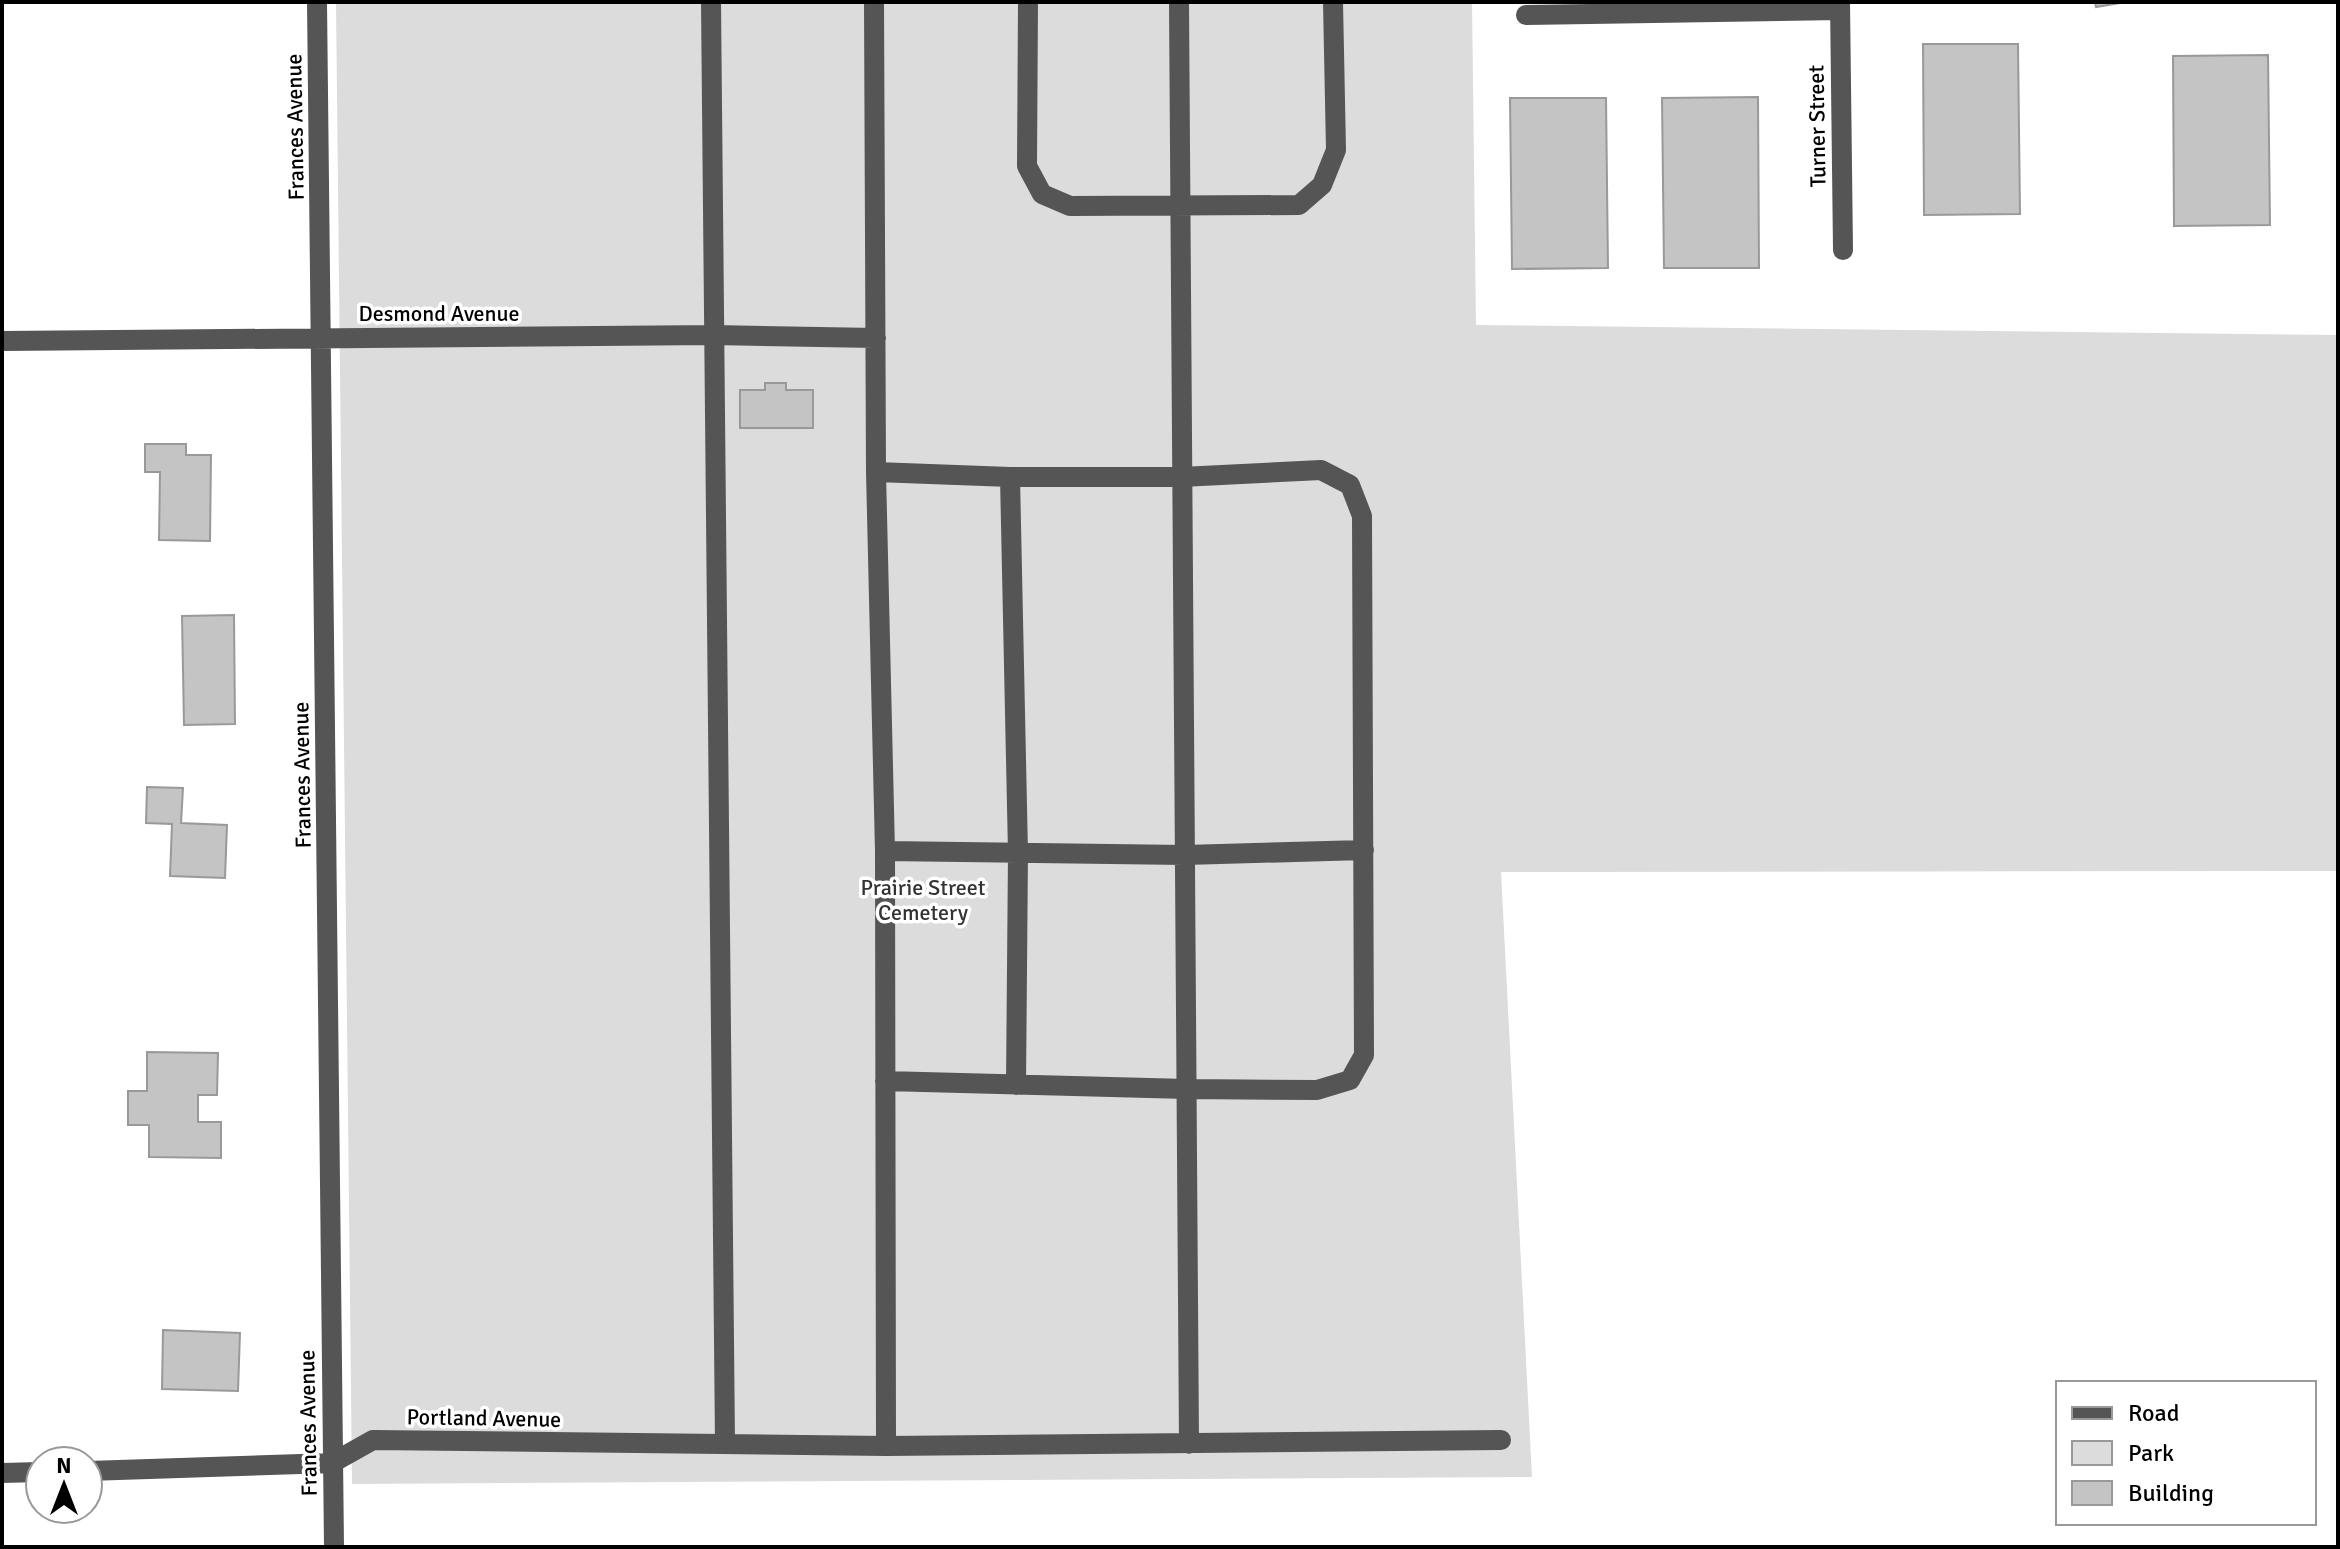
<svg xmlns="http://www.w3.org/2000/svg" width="2340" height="1549" font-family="Signika,sans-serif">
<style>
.green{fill:#dcdcdc}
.building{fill:#c4c4c4;stroke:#999;stroke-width:2}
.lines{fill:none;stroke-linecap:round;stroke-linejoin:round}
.minor{stroke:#555;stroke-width:20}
.labels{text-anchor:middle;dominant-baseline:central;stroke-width:7;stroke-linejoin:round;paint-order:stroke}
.street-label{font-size:22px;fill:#000;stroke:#fff}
.park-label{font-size:22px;fill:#333;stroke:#fff}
</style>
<rect width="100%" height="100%" fill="#fff"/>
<path class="green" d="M336 2H1472L1476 325 2338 335V871L1501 872 1532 1477 352 1484Z"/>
<path class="building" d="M2095 2H2126L2096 7Z
M1923 44H2018L2020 214 1924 215Z
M2268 55 2270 225 2174 226 2173 56Z
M1758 97 1759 268H1664L1662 98Z
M1510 98H1606L1608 268 1512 269Z
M765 383H786V390H813V428H740V390H765Z
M145 444H186V455H211L210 541 159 540 160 472H145Z
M234 615 235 724 184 725 182 616Z
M147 787 183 788 181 823 227 825 225 878 170 876 172 824 146 823Z
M147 1052 218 1053 217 1095H198V1122H221V1158L149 1157V1125H128V1091H147Z
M163 1330 240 1333 238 1391 162 1389Z"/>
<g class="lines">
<path class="minor" d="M317 2 334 1547
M711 2 725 1444
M874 2 876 472 885 851 886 1446
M1028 2 1027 166 1042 194 1070 206 1299 205 1322 185 1336 150 1333 2
M1179 2 1189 1444
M1840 2 1843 250
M1526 15 1840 10
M2 341 714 335 876 338
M876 472 1010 477
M885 851 1185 855 1364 850
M885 1081 1187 1089 1317 1090 1350 1080 1364 1055 1362 516 1350 485 1321 470 1181 477H1010L1018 853 1016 1085
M88 1471 332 1463 373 1440 886 1446 1501 1440
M2 1473 40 1472"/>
</g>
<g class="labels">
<g class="street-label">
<text transform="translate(1817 126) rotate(-91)">Turner Street</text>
<text transform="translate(295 127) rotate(-91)">Frances Avenue</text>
<text x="439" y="313">Desmond Avenue</text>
<text transform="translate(302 775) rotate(-91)">Frances Avenue</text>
<text transform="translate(484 1418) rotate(1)">Portland Avenue</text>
<text transform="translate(308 1423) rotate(-91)">Frances Avenue</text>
</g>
<g class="park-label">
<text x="923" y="887">Prairie Street<tspan x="923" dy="25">Cemetery</tspan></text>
</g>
</g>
<rect width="2340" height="1549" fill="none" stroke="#000000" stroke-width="8"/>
<rect x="2056" y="1381" width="260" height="144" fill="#ffffff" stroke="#999999" stroke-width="2"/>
<rect x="2072" y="1407" width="40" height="12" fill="#555555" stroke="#999999" stroke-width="2"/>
<text x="2128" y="1421" font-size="24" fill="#000000">Road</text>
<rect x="2072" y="1441" width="40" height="24" fill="#dcdcdc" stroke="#999999" stroke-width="2"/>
<text x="2128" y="1461" font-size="24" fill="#000000">Park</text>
<rect x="2072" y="1481" width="40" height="24" fill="#c4c4c4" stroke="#999999" stroke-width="2"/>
<text x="2128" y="1501" font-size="24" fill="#000000">Building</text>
<g transform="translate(64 1485)"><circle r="38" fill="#ffffff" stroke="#999999" stroke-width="2"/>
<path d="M0-6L14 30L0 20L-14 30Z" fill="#000000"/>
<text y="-12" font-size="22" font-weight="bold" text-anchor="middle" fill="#000000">N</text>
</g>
</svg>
